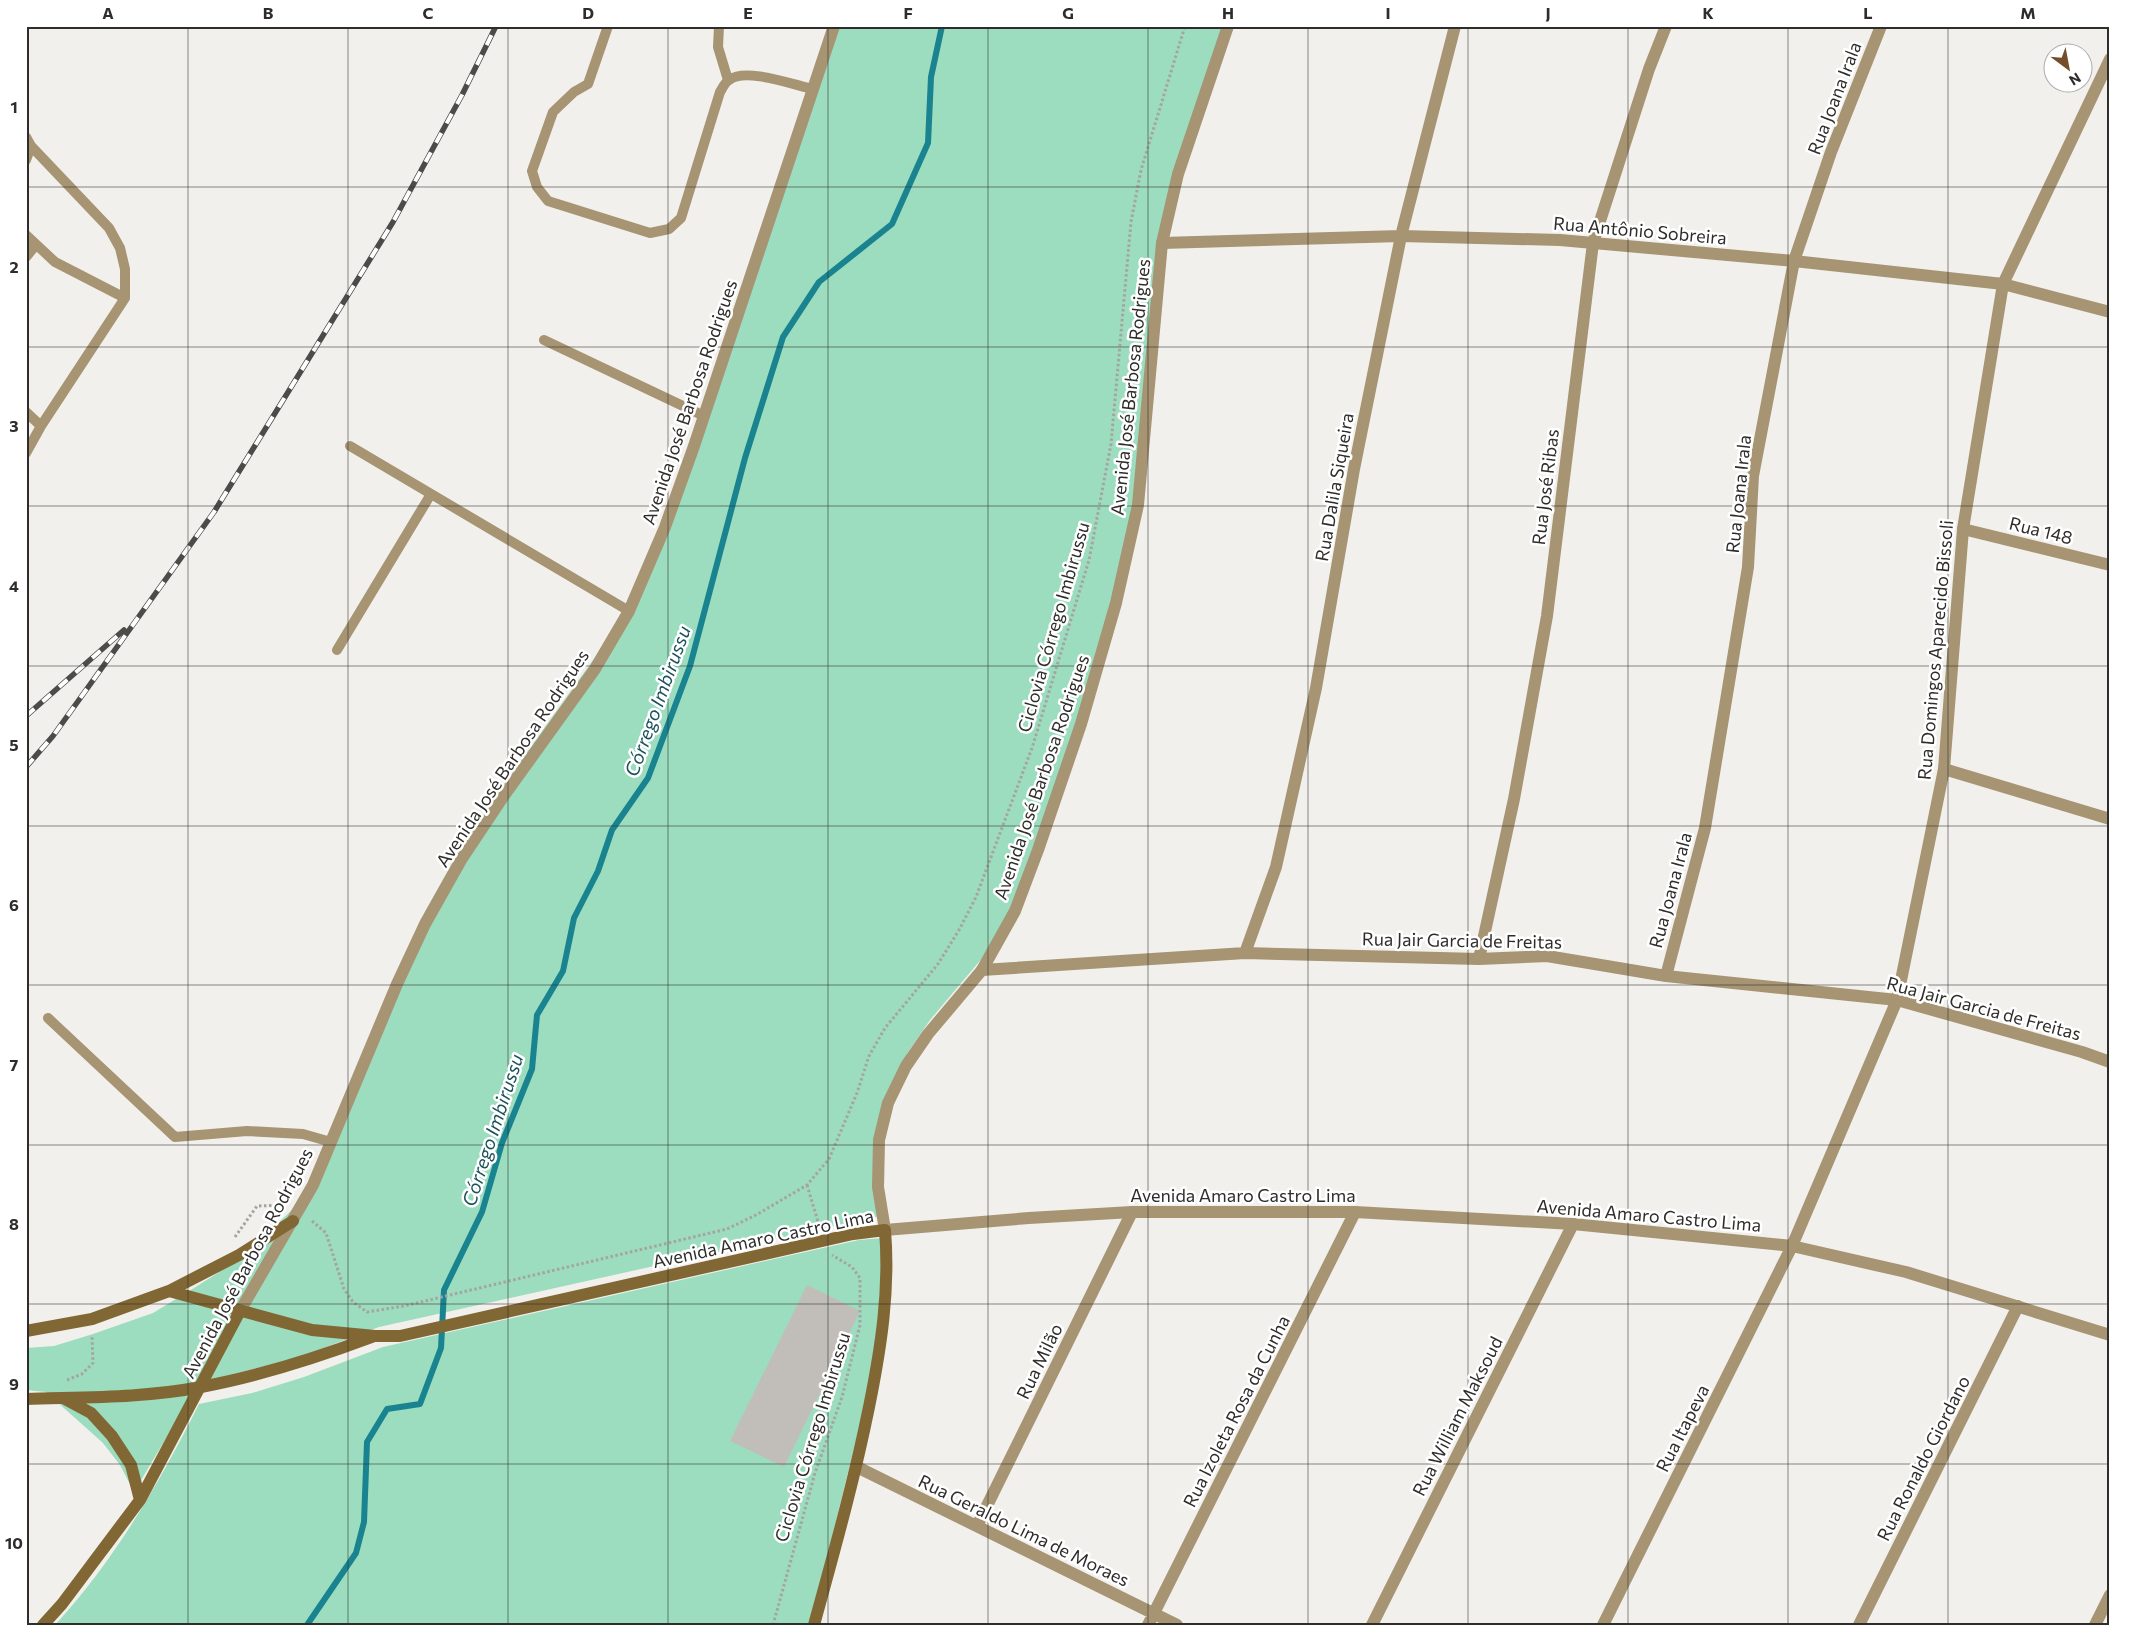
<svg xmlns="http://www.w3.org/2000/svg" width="2136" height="1651" font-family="Commissioner,sans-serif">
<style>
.green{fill:#9cdcbf}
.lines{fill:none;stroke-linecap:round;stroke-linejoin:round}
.stream{stroke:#19838f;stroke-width:6}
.building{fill:#c1beba}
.path{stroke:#a5a4a0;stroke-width:3;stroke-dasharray:2.5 2.5;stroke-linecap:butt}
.service{stroke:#a69473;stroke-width:10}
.minor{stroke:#a69473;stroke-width:12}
.tertiary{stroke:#a69473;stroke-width:12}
.secondary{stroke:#816733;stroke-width:12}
.rail-casing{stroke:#4c4b49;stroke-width:5.5}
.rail{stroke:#fff;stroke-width:4;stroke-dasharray:11;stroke-linecap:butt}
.grid{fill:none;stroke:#2e2d2b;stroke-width:1;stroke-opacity:0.55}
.labels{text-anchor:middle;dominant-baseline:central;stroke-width:5;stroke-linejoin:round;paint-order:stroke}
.street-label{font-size:18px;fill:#2e2d2b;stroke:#fff}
.water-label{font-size:19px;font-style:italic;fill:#1c525a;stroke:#fff}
.neatline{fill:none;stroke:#2e2d2b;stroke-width:2}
.grid-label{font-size:16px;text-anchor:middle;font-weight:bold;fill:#2e2d2b}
</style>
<rect width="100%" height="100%" fill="#f2f0ec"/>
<path class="green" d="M831 26H1225L1162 237 1139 491 1083 710 1017 898 983 957 930 1020 908 1052 890 1089 879 1127 880 1216 379 1327 300 1357 195 1384 178 1418 134 1492 120 1465 103 1443 46 1392 26 1390V1348L54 1346 93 1334 153 1313 194 1288 240 1259 295 1207 315 1171 426 910 462 846 504 784 596 656 631 597 667 513Z
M883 1238 885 1276 871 1380 810 1625H55C114 1561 160 1482 199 1404L252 1393 304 1377 383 1347 859 1240Z"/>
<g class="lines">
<path class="stream" d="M307 1625 356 1553 364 1522 367 1442 387 1409 420 1404 441 1348 444 1290 482 1212 502 1143 532 1069 537 1015 563 971 574 918 598 871 612 830 648 778 690 666 745 458 783 337 819 282 892 224 928 143 931 77 942 26"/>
</g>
<path class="building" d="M807 1285 860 1311 784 1467 730 1441Z"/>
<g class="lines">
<path class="path" d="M807 1185 819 1225
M312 1221 326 1233 344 1289 353 1302 367 1312 404 1306 727 1229 756 1215 807 1185 829 1159 857 1093 869 1056 885 1028 938 964 959 930 976 897 1032 748 1089 560 1111 444 1131 222 1141 170 1185 26
M235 1237 257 1206 283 1205
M67 1380 82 1374 93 1363 92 1336
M773 1625 815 1473 842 1397 860 1325V1278L852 1267 832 1255"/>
<path class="service" d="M608 26 588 84 574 92 553 112 532 171 537 187 548 201 650 233 669 229 681 218 720 92C722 89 725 82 729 80 745 67 794 85 813 89
M719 26 718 47 728 80
M26 137 31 146 109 228 120 248 125 269V298L55 262 26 235
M26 160 31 146
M26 257 35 246
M544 340 704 416
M26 412 41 426
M350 446 629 611
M26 453 41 426 125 298
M337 650 431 494
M48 1018 175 1137 247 1131 303 1134 331 1142"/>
<path class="minor" d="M1162 243 1401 236 1560 240 1794 261 2003 284 2110 312
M1963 529 2110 565
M1944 769 2110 819
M1245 953 1276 867 1316 688 1354 469 1401 236 1455 26
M1479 959 1514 799 1547 616 1593 243 1649 69 1666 26
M982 970 1245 953 1479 959 1547 956 1666 976 1897 1000 2082 1052 2110 1062
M1666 976 1705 828 1748 567 1753 476 1794 261 1831 152 1881 26
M857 1467 1177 1625
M977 1526 1132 1212
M1148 1625 1355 1212
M1372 1625 1573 1224
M1859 1625 2018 1306
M2095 1625 2110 1595"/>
<path class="tertiary" d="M1228 26 1178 174 1162 243 1138 505 1116 603 1081 724 1038 850 1015 911 982 970 928 1034 906 1066 888 1103 879 1140 878 1187 885 1230 1029 1218 1132 1212H1355L1573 1224 1792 1246 1906 1272 2110 1335
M240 1311 313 1185 397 984 425 924 461 860 503 797 595 669 629 611 665 527 694 446 834 26
M1603 1625 1792 1246 1897 1000 1944 769 1963 529 2003 284 2110 59"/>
<path class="secondary" d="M169 1291 239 1255 293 1221
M26 1331 92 1319 169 1291 312 1330 375 1336H400L853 1234 885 1230C890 1290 881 1348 869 1407 854 1481 834 1552 814 1625
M26 1399C84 1397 144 1398 201 1387 260 1376 316 1358 372 1337
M65 1399 91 1413 112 1436 131 1465 140 1500
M43 1625 62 1604 140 1500 240 1311"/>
<g class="rail-casing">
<path id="rail" d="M26 716 124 630
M26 767 53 736 214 512 393 222 462 95 496 26"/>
</g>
<use href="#rail" class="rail"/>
</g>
<path class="grid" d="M188 26V1625M348 26V1625M508 26V1625M668 26V1625M828 26V1625M988 26V1625M1148 26V1625M1308 26V1625M1468 26V1625M1628 26V1625M1788 26V1625M1948 26V1625M26 187H2110M26 347H2110M26 506H2110M26 666H2110M26 826H2110M26 985H2110M26 1145H2110M26 1304H2110M26 1464H2110"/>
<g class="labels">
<g class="street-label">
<text transform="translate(1834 98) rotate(-69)">Rua Joana Irala</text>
<text transform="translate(1640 230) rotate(5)">Rua Antônio Sobreira</text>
<text transform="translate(1130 387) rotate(-84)">Avenida José Barbosa Rodrigues</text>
<text transform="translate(689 402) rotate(-71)">Avenida José Barbosa Rodrigues</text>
<text transform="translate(1334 487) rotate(-80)">Rua Dalila Siqueira</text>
<text transform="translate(1545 487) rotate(-83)">Rua José Ribas</text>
<text transform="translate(1738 494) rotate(-84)">Rua Joana Irala</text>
<text transform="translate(2041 530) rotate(14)">Rua 148</text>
<text transform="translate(1053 627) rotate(-74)">Ciclovia Córrego Imbirussu</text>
<text transform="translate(1935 650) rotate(-85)">Rua Domingos Aparecido Bissoli</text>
<text transform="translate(512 758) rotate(-56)">Avenida José Barbosa Rodrigues</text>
<text transform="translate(1041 777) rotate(-71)">Avenida José Barbosa Rodrigues</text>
<text transform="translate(1670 890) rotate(-75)">Rua Joana Irala</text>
<text transform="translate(1462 940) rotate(1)">Rua Jair Garcia de Freitas</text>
<text transform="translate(1984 1008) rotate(15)">Rua Jair Garcia de Freitas</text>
<text x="1243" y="1195">Avenida Amaro Castro Lima</text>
<text transform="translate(1649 1215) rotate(5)">Avenida Amaro Castro Lima</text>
<text transform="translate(763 1238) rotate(-12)">Avenida Amaro Castro Lima</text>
<text transform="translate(247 1263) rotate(-62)">Avenida José Barbosa Rodrigues</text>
<text transform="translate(1039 1361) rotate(-64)">Rua Milão</text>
<text transform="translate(1236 1411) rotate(-63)">Rua Izoleta Rosa da Cunha</text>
<text transform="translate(1457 1416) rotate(-63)">Rua William Maksoud</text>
<text transform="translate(1682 1428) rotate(-63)">Rua Itapeva</text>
<text transform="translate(812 1437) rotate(-73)">Ciclovia Córrego Imbirussu</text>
<text transform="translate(1923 1458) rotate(-63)">Rua Ronaldo Giordano</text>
<text transform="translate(1024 1530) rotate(26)">Rua Geraldo Lima de Moraes</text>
</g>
<g class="water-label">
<text transform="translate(657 701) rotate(-70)">Córrego Imbirussu</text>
<text transform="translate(492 1130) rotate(-72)">Córrego Imbirussu</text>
</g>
</g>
<rect width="2136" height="1651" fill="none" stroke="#ffffff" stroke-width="55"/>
<g transform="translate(2068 68) rotate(148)"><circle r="24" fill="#ffffff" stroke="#ababaa"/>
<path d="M0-4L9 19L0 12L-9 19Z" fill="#734e29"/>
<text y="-8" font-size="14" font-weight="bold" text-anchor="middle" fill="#2e2d2b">N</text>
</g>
<rect x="28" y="28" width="2080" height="1596" class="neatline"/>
<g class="grid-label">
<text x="108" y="19">A</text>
<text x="268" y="19">B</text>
<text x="428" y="19">C</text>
<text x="588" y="19">D</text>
<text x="748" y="19">E</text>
<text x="908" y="19">F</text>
<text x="1068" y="19">G</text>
<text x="1228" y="19">H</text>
<text x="1388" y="19">I</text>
<text x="1548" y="19">J</text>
<text x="1708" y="19">K</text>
<text x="1868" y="19">L</text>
<text x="2028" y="19">M</text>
<text x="14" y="113">1</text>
<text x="14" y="273">2</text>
<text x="14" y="432">3</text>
<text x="14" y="592">4</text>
<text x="14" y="751">5</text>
<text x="14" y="911">6</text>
<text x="14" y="1071">7</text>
<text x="14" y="1230">8</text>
<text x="14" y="1390">9</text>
<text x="14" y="1549">10</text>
</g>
</svg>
